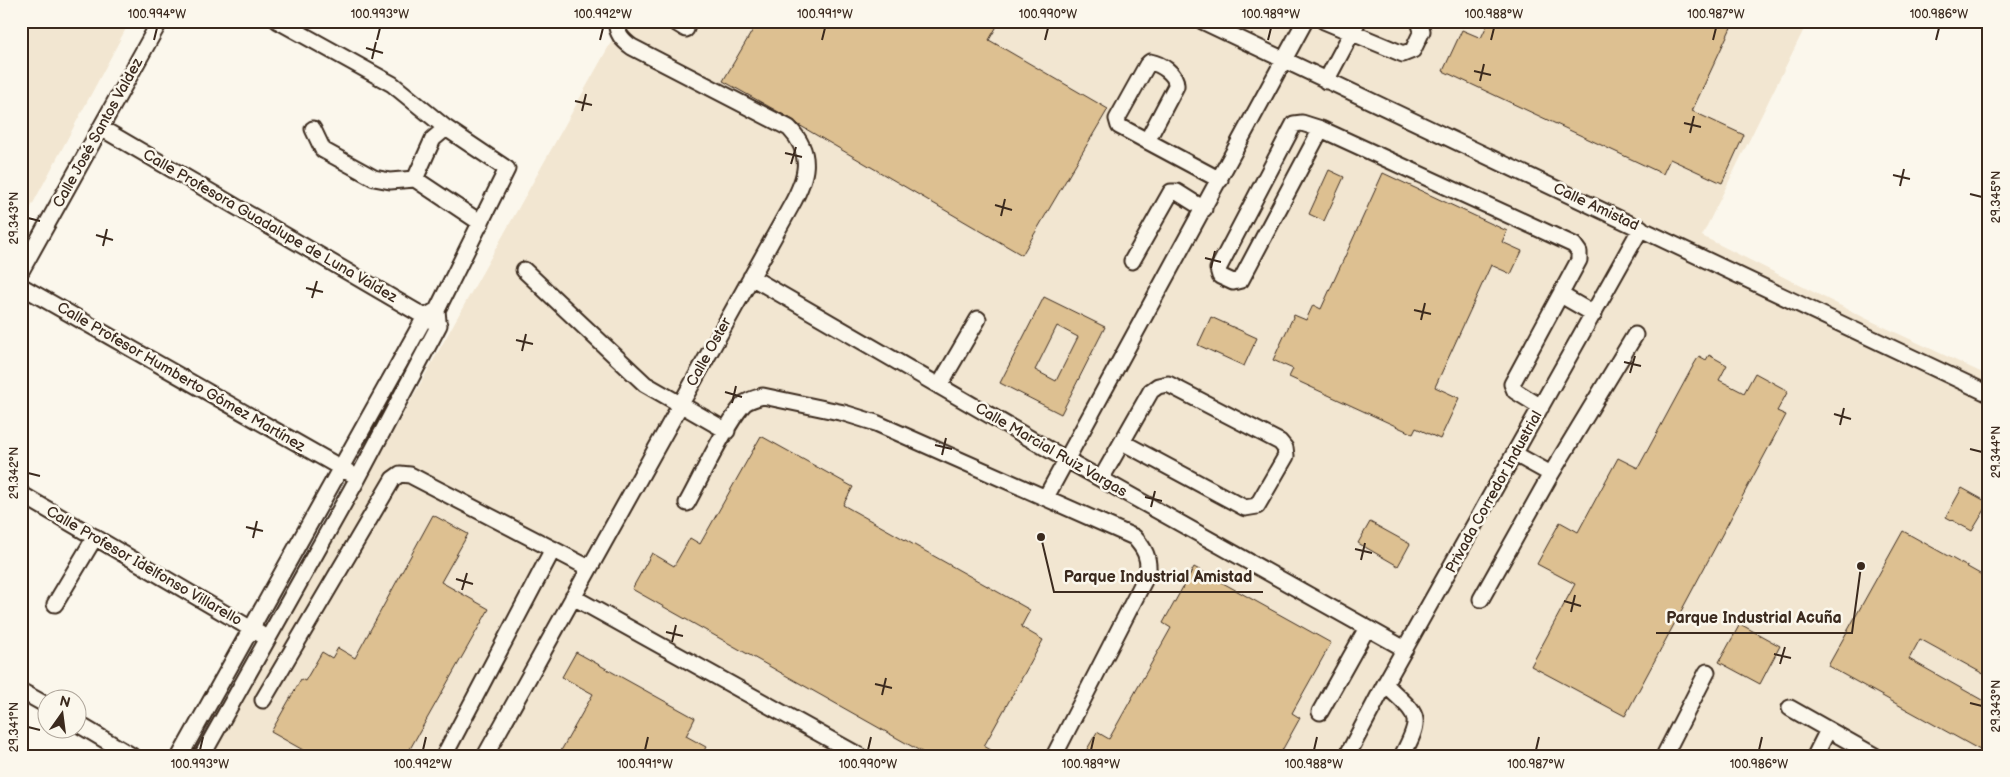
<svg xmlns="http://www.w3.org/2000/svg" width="2010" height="777" font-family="'Balsamiq Sans',sans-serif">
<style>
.built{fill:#f2e6d1}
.building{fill:#ddc091;stroke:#3b2a1e;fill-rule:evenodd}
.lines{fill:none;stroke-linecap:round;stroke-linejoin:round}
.minor-casing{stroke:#3b2a1e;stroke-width:19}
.minor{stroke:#fbf7ec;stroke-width:15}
.ticks{fill:none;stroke:#3b2a1e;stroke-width:2}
.labels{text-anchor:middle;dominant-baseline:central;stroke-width:5;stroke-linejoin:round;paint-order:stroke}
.street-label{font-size:15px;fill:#3b2a1e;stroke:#fbf7ec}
.leader{fill:none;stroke:#3b2a1e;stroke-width:2}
.callout-dot{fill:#3b2a1e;stroke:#fbf7ec;stroke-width:2}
.callout-label{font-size:16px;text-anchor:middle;font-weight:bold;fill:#3b2a1e;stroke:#fbf7ec;stroke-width:5;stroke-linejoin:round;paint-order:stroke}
.neatline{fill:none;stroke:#3b2a1e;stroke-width:2}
.ticks-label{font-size:12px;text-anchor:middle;fill:#3b2a1e}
</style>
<rect width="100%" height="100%" fill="#fbf7ec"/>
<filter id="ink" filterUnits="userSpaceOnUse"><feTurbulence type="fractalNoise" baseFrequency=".02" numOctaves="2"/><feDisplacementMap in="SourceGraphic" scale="10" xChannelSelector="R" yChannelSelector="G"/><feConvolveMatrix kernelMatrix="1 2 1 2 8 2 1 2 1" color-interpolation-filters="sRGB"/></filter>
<g filter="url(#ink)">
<path class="built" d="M21 21H130L21 226Z
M623 21H1808L1702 236 1867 319 1989 376V756H212Z"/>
<path class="building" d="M758 21H1000L989 40 1108 109 1022 255 799 125 793 120 723 81Z
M1489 21H1734L1692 111 1744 135 1722 183 1670 159 1663 174 1443 71 1462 30 1481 38Z
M1329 170 1344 177 1324 221 1309 214Z
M1383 173 1507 231 1502 242 1522 251 1511 274 1491 265 1435 387 1459 398 1440 439 1416 428 1413 434 1289 377 1293 369 1273 360 1294 315 1306 320 1313 305 1321 309Z
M1044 297 1105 327 1061 414 1000 383ZM1057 326 1078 337 1056 381 1035 370Z
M1211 317 1257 338 1244 366 1198 345Z
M1709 355 1727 365 1719 380 1744 393 1755 373 1788 391 1777 411 1786 415 1625 716 1531 666 1575 584 1537 564 1560 522 1578 532 1618 458 1638 468 1693 366 1699 356 1706 360Z
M761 436 853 487 843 505 1030 610 1021 627 1043 640 984 746 1001 756H929L632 589 652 553 674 566 690 538 700 544Z
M1962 488 1989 503 1972 531 1946 517Z
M433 515 468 534 441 582 489 609 406 756H300L303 750 271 732 301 679 305 681 322 652 332 658 338 648 355 658Z
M1370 522 1410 544 1398 566 1358 543Z
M1903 531 1989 579V677L1920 639 1909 659 1989 704V755L1828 666Z
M1194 567 1331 643 1292 713 1300 718 1279 756H1083L1097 732 1109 739 1171 628 1163 623Z
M1740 624 1780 646 1760 684 1719 662Z
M576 652 695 718 686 736 706 747 701 756H558L593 694 562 677Z"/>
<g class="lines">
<g class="minor-casing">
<path id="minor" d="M278 21 392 84 446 128 507 169 437 310 438 321
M673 21 686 29
M1202 21 1989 394
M1324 21 1403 54 1413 50 1422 31 1419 21
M1326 81 1358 21
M101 128 432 321
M446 128 433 139 415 179 481 223
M313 129 323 150 374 178 390 181 415 179
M1321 129 1241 280 1233 282 1220 276 1218 269 1294 124 1302 123 1321 129 1574 245 1579 252V260L1512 384 1515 391 1541 407
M1147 141 1176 86C1177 74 1161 64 1150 62L1147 65 1117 119 1119 126 1220 180
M1132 261 1171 192H1177L1204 209
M524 270 645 384 727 431
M21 271 160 21
M751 277 1067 460 1405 649
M21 286 350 473
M1561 295 1594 314
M939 386 978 319
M1515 454 1551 474
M1101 479 1151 391 1158 386 1168 384 1280 442 1285 448 1286 456 1257 506 1245 508 1122 442
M21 494 260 634
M1046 497 1305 21
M687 503C700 480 728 419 745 403 751 399 756 398 763 396L844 413 876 423 1134 537C1145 549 1149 557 1148 573L1054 756
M573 597 860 756
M1481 599 1551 474 1635 335
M55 604 95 537
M1385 684C1417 716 1425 713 1402 756
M21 691 48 706
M263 700 393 479 400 474 410 475 589 568
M1790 708 1875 756
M1320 712 1367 628
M78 724 132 756
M180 756 425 317 437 310
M202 756 358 478 439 325
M444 756 553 549
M485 756 791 206C807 177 814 154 789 128L632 47C622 40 617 34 616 21
M1347 756 1385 684 1641 228
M1664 756 1707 672
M1815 756 1828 730"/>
</g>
<use href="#minor" class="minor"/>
</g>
</g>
<path class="ticks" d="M154 40 157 28M377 40 380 28M600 40 603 28M822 40 825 28M1045 40 1048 28M1268 40 1271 28M1491 40 1494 28M1713 40 1716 28M1936 40 1939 28M366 48 383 53M372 59 376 42M1474 71 1491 75M1480 81 1484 64M575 101 592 105M582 111 586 94M1684 123 1701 127M1690 133 1694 116M785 153 802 157M791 164 796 147M1893 175 1910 179M1900 186 1904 169M1970 194 1982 197M995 205 1012 210M1001 216 1005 199M28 218 40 221M96 235 113 240M103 246 107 229M1205 258 1221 262M1211 268 1215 251M306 288 323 292M312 298 317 281M1414 310 1431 314M1421 320 1425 303M516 340 533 344M522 351 526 334M1624 362 1641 366M1630 373 1635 356M725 392 742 397M732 403 736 386M1834 414 1851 419M1840 425 1844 408M935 445 952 449M1970 449 1982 452M942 455 946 438M28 473 40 476M1145 497 1162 501M1151 507 1155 491M246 527 263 531M253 538 257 521M1355 549 1372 553M1361 560 1365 543M456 579 473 584M462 590 467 573M1564 601 1581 606M1571 612 1575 595M666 632 683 636M672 642 676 625M1774 654 1791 658M1780 664 1785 647M875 684 892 688M882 695 886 678M1970 703 1982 706M28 727 40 730M200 750 203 737M423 750 426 737M645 750 648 737M868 750 871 737M1091 750 1094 737M1314 750 1317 737M1536 750 1539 737M1759 750 1762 737"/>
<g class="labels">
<g class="street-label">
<text transform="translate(98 133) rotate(-61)">Calle José Santos Valdez</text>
<text transform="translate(1596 207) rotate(25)">Calle Amistad</text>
<text transform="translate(270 226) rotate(30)">Calle Profesora Guadalupe de Luna Valdez</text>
<text transform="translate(709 352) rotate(-61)">Calle Oster</text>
<text transform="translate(181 377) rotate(30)">Calle Profesor Humberto Gómez Martínez</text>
<text transform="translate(1051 450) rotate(30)">Calle Marcial Ruiz Vargas</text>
<text transform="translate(1494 492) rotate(-61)">Privada Corredor Industrial</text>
<text transform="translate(144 566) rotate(30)">Calle Profesor Idelfonso Villarello</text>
</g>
</g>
<path class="leader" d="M1041 537L1054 592H1263M1861 566L1852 633H1656"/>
<g class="callout-dot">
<circle cx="1041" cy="537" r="5"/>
<circle cx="1861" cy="566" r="5"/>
</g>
<g class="callout-label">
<text x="1158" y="582">Parque Industrial Amistad</text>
<text x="1754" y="623">Parque Industrial Acuña</text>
</g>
<rect width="2010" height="777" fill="none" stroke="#fbf7ec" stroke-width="55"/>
<g transform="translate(62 714) rotate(14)"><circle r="24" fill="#fbf7ec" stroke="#aea59a"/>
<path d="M0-4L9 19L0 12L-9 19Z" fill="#3b2a1e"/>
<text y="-8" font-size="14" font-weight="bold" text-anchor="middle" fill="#3b2a1e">N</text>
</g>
<rect x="28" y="28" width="1954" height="722" class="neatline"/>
<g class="ticks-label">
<text x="157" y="18">100.994°W</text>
<text x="380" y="18">100.993°W</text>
<text x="603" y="18">100.992°W</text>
<text x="825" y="18">100.991°W</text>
<text x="1048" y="18">100.990°W</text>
<text x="1271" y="18">100.989°W</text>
<text x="1494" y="18">100.988°W</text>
<text x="1716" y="18">100.987°W</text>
<text x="1939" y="18">100.986°W</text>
<text transform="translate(1996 197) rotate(-90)" y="4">29.345°N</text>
<text transform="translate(14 218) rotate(-90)" y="4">29.343°N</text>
<text transform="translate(1996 452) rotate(-90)" y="4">29.344°N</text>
<text transform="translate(14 473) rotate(-90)" y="4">29.342°N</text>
<text transform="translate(1996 706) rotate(-90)" y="4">29.343°N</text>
<text transform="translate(14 727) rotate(-90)" y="4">29.341°N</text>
<text x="200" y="768">100.993°W</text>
<text x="423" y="768">100.992°W</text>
<text x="645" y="768">100.991°W</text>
<text x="868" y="768">100.990°W</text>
<text x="1091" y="768">100.989°W</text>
<text x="1314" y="768">100.988°W</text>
<text x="1536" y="768">100.987°W</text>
<text x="1759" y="768">100.986°W</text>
</g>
</svg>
